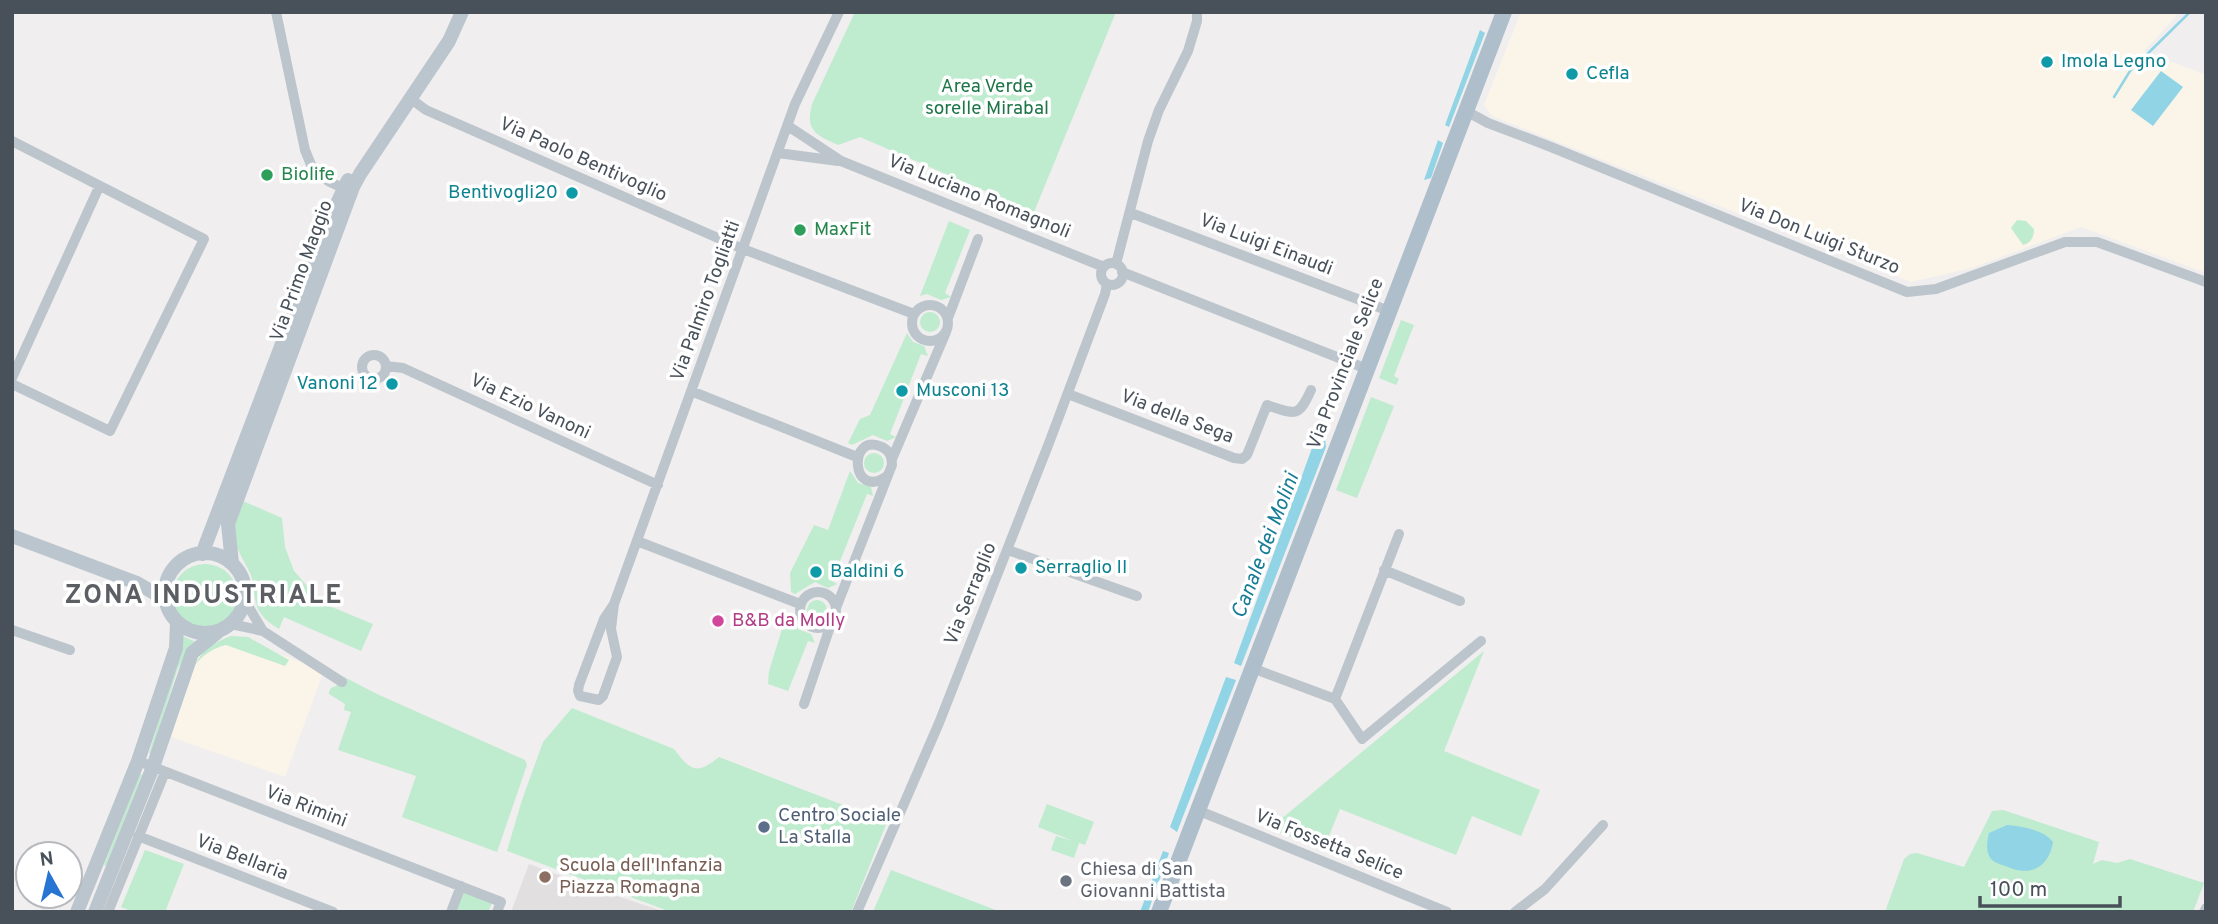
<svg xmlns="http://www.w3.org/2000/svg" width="2218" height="924" font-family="Overpass,sans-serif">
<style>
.commercial{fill:#faf5e8}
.education{fill:#e1dfdf}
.green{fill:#bfebcf}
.water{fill:#90d4e5}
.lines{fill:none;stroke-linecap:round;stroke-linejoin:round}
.stream{stroke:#90d4e5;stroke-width:2.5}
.street{stroke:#bdc5cc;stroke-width:10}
.secondary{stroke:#bbc5ce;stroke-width:14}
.primary{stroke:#afbecb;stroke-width:16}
.culture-dot{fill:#0f9aa8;stroke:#fff;stroke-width:2.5}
.leisure-dot{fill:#2e9e5b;stroke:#fff;stroke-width:2.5}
.hotel-dot{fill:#d1479c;stroke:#fff;stroke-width:2.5}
.service-dot{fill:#5c6f8a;stroke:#fff;stroke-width:2.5}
.education-dot{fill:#8d6e63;stroke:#fff;stroke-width:2.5}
.worship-dot{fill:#6b7280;stroke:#fff;stroke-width:2.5}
.labels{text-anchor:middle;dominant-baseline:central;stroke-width:7;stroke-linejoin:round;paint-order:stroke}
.culture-label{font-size:19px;fill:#0d838f;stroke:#fff;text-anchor:start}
.park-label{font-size:19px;fill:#1e7648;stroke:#fff}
.street-label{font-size:19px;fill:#48515a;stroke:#fff}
.leisure-label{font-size:19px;fill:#27864d;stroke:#fff;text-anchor:start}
.hotel-label{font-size:19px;fill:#b23c85;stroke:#fff;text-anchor:start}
.service-label{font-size:19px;fill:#4e5e75;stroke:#fff;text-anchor:start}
.education-label{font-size:19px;fill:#785e54;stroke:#fff;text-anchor:start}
.worship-label{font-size:19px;fill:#5b616d;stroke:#fff;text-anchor:start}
.water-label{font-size:21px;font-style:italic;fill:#177d96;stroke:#fff}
.district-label{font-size:26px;font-weight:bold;letter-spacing:2px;fill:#5b5e62;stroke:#fff}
</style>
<rect width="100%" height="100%" fill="#f0eeee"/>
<path class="commercial" d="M1521 12H2180L2144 51 2206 75V273L2081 227 1972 268 1911 282 1492 116 1484 105Z
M231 637 324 670 285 777 171 737 188 683 198 657 211 645Z"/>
<path class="education" d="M529 864 602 891 665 912H511Z"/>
<path class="green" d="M855 12H1116L1034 212 860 137 838 145C816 135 805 131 812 104Z
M2017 220 2026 221 2034 229C2034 237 2031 243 2023 245L2011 228Z
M949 221 970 230 945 293 951 297 941 300 927 294 920 296Z
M920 322a10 10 0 1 1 20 0a10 10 0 1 1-20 0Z
M1401 320 1414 325 1394 376 1399 379 1396 385 1379 378Z
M907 333 913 342 924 346 928 356 921 354 890 434 896 437 887 441 873 435 852 445 848 443 860 419 870 415Z
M1371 397 1394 406 1357 498 1336 490Z
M864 463a10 10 0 1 1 20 0a10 10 0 1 1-20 0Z
M850 471 858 483 871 487 873 496 867 494 832 581 837 584 828 588 815 582 795 594 791 592 790 573 814 525 828 530Z
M243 501 282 518 285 547 294 571 322 603 373 624 361 651 284 617 279 629C271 624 264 619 259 611 253 599 255 585 250 573 243 558 232 545 234 527 235 518 240 509 243 501Z
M172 597a33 33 0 1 1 66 0a33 33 0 1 1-66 0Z
M807 610a10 10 0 1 1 20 0a10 10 0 1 1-20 0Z
M787 613 791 615 798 629 811 634 815 643 808 641 788 691 768 684 769 671Z
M180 635 196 642 178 668 151 754 149 753 176 666Z
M231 636 248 637 289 660 285 666 226 645C213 648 203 655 195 665 202 650 215 642 231 636Z
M1484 651 1444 751 1540 790 1521 836 1472 816 1456 855 1340 809 1324 848 1269 829Z
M342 676 377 694 525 760 527 765 497 852 402 817 416 776 338 750 351 712 344 710 345 704 329 694V692L331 688 336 686Z
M572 708 674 749C690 770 696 776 719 757L887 822 851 912H671L507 851 522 800 543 742Z
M140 773 142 775 106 866 104 865Z
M1047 804 1094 822 1085 845 1079 843 1074 858 1051 850 1056 836 1073 841 1038 827Z
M2003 810 2099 842 2093 864 2102 860 2117 863 2130 859 2204 883 2193 912H1885L1904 859 1910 854 1917 853 1964 867 1992 811Z
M145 850 184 864 165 912H133L121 907Z
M891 870 1001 912H873Z
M463 892 492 903 488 912H456Z"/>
<path class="water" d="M1480 30 1485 33 1449 127 1445 125Z
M2161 71 2183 87 2153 126 2131 110Z
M1438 140 1443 143 1431 178 1424 180Z
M1316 437 1325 439 1326 447 1241 666 1234 663Z
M1226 677 1236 680 1177 832 1170 827Z
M2007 825C2020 826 2045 830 2053 842 2049 867 2031 877 2008 867 2003 865 1995 863 1992 860 1985 853 1987 841 1989 833Z
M1163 851 1169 853 1148 912H1140Z"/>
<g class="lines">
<path class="stream" d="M2114 97 2130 71 2190 12"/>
<path class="street" d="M276 12 305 150 314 172 330 182 343 188
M411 99 426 110 743 249 914 314
M1466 111 1488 123 1551 147 1907 292 1936 289 2065 242H2097L2206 282
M788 126 841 161 1104 267
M12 141 204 239 110 431 12 384
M778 153 838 161
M1131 213 1389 311
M1101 274a11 11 0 1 1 22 0a11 11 0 1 1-22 0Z
M1116 264 1148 141 1159 110 1188 51 1197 21V12
M1122 272 1367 369
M912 323a18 18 0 1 1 36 0a18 18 0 1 1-36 0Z
M948 318 978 239
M362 367a12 12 0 1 1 24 0a12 12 0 1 1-24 0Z
M386 366 403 368 658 485
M12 378 99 187
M691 391 857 457
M1068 394 1234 458 1242 459 1247 455 1267 405C1294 414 1298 419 1311 390
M892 459 946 332
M637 541 800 604
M1008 550 1137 596
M1384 570 1460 601
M800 610a18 18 0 1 1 36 0a18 18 0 1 1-36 0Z
M245 601 263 631
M614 604 604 619 579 685 578 691 580 696 599 700 603 696 617 657 611 629 614 604 795 104 839 12
M836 608 892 465C892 457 890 451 882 447 847 431 851 502 887 476
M231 624 263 631 342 682
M12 630 70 650
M1252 668 1335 699 1362 739 1481 641
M1335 699 1399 534
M804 704 832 621
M138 761 501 902 497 912
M1197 810 1447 912
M138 836 333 912
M108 912 165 772
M451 912 461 886
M857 912 939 723 1049 443 1105 294 1107 284
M1515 912 1545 889 1603 825
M2204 912 2206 908"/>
<path class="secondary" d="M12 536 137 583 166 600
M165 593a40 40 0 1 1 80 0a40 40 0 1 1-80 0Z
M202 554 328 223 348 180
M232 563 228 524 353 187 360 174 449 41 462 12
M77 912 138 761 176 648 177 622
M95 912 153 767 192 653 219 631"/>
<path class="primary" d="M1159 912 1504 12"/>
</g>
<g class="culture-dot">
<circle cx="2047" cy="62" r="7"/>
<circle cx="1572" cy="74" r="7"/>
<circle cx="572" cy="193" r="7"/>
<circle cx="392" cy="384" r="7"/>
<circle cx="902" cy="391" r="7"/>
<circle cx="1021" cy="568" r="7"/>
<circle cx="816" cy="572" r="7"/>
</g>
<g class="leisure-dot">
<circle cx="267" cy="175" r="7"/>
<circle cx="800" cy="230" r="7"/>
</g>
<circle class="hotel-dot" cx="718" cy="621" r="7"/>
<circle class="service-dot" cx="764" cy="827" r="7"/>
<circle class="education-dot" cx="545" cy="877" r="7"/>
<circle class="worship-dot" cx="1066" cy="881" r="7"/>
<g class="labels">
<g class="culture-label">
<text x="2061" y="62">Imola Legno</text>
<text x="1586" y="74">Cefla</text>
<text x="558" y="193" text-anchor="end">Bentivogli20</text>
<text x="378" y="384" text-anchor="end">Vanoni 12</text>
<text x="916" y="391">Musconi 13</text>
<text x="1035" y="568">Serraglio II</text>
<text x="830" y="572">Baldini 6</text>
</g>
<g class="park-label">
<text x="987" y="87">Area Verde<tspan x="987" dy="22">sorelle Mirabal</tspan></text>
</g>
<g class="street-label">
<text transform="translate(583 160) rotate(24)">Via Paolo Bentivoglio</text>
<text transform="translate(979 197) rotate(22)">Via Luciano Romagnoli</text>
<text transform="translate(1819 237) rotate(22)">Via Don Luigi Sturzo</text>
<text transform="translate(1266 245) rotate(21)">Via Luigi Einaudi</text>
<text transform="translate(302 271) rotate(-70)">Via Primo Maggio</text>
<text transform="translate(706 301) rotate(-70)">Via Palmiro Togliatti</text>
<text transform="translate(1346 364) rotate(-69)">Via Provinciale Selice</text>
<text transform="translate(530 407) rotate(25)">Via Ezio Vanoni</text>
<text transform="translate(1177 417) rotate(21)">Via della Sega</text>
<text transform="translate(971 594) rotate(-68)">Via Serraglio</text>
<text transform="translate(306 807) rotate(21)">Via Rimini</text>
<text transform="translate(1329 845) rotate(22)">Via Fossetta Selice</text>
<text transform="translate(242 858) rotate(21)">Via Bellaria</text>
</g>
<g class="leisure-label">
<text x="281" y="175">Biolife</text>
<text x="814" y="230">MaxFit</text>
</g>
<g class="hotel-label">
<text x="732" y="621">B&amp;B da Molly</text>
</g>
<g class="service-label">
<text x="778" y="816">Centro Sociale<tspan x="778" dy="22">La Stalla</tspan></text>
</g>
<g class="education-label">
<text x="559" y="866">Scuola dell'Infanzia<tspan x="559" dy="22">Piazza Romagna</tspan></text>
</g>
<g class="worship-label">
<text x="1080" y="870">Chiesa di San<tspan x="1080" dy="22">Giovanni Battista</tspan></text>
</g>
<g class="water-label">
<text transform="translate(1266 546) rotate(-69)">Canale dei Molini</text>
</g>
<g class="district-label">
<text x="204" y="596">ZONA INDUSTRIALE</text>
</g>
</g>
<rect width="2218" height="924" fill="none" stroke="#48515a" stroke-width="28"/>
<g transform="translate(49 875) rotate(352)"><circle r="33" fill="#ffffff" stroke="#b6b9bd" stroke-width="2"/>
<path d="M0-5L12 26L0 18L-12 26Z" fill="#2774d2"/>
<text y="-10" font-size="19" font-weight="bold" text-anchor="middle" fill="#48515a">N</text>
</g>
<path d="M1980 896v10h140v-10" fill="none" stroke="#48515a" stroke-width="3.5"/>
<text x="1990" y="896" font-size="21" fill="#48515a" stroke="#ffffff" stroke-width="5" paint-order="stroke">100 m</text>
</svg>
